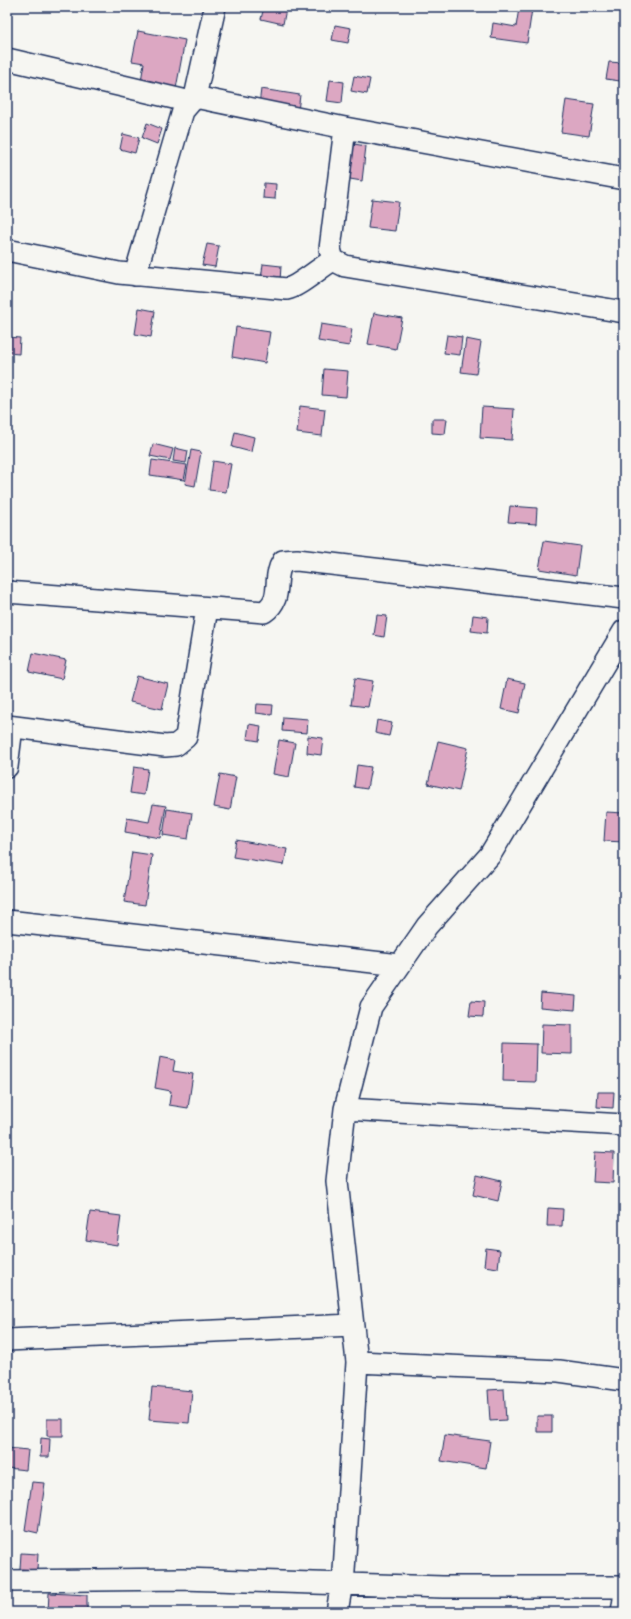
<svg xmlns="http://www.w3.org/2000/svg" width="631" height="1619" font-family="'Comic Neue',sans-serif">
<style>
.building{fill:#dca7c2;stroke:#1b2f5e}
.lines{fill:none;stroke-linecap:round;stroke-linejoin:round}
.minor-casing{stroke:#1b2f5e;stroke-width:24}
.minor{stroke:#f6f6f2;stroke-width:21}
</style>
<rect width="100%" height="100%" fill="#f6f6f2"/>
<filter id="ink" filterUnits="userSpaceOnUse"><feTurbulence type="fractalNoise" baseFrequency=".025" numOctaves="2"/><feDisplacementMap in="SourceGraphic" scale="8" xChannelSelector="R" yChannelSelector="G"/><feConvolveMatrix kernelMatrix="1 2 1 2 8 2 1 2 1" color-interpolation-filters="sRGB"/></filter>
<g filter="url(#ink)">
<path class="building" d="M264 7 286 9 283 24 261 19Z
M519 8 532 9 527 43 491 38 493 23 516 27Z
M335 25 351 28 348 43 332 40Z
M138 31 185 40 175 94 140 87 144 63 132 61Z
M609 62 623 63 620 81 606 79Z
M354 76 370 79 367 94 351 91Z
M330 80 344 82 342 103 327 101Z
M261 89 300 95 298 111 259 105Z
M566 100 594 104 589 136 561 132Z
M147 123 162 129 157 144 142 138Z
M123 134 139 138 135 153 120 149Z
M354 144 366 146 362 181 350 179Z
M264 183 276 184 275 199 263 198Z
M372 199 399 202 395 231 368 228Z
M207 244 219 246 215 267 202 265Z
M263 264 281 266 280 281 261 279Z
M139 308 155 311 151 337 135 334Z
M374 313 402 318 396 349 368 344Z
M321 324 352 329 349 346 318 341Z
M236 327 270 332 265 363 232 357Z
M447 335 462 337 460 355 444 353Z
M7 337 20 338 19 354 7 353Z
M466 339 481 342 476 374 461 372Z
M324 369 348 371 346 397 322 395Z
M300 406 325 409 322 436 297 433Z
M482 407 514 409 512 440 480 438Z
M432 419H447L445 434 432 433Z
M235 432 254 437 251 452 232 447Z
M153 444 173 449 170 460 150 456Z
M175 448 188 451 186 463 173 461Z
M191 450 201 452 195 486 185 484Z
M152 460 187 465 184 480 150 475Z
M213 461 231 464 226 492 209 490Z
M510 506 537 508 536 524 508 522Z
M544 541 580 546 576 575 539 569Z
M377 615 387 616 384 637 374 635Z
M473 615 488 617 487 633 471 631Z
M33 653 66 660 62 679 29 672Z
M137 676 168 684 162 709 130 702Z
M355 678 373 681 368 707 351 705Z
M507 679 525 683 519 713 501 709Z
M257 704 273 705 272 715 256 713Z
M283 717 308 719 307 733 282 731Z
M377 720 392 723 389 736 375 733Z
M249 724 261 726 259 741 247 739Z
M308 736 323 738 321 755 307 753Z
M279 740 295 743 289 777 273 774Z
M438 741 468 748 459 791 428 784Z
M357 765 371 767 367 789 354 787Z
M134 767 148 769 144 795 130 793Z
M220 774 236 777 230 810 214 807Z
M153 804 166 806 160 838 125 832 127 818 149 822Z
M167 809 192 813 188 839 163 835Z
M606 812 624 813V842L604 841Z
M236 840 287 849 284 865 233 857Z
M132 852 152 855 145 905 124 902Z
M541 993 576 996 575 1010 540 1007Z
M471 1001 484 1002 483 1017 469 1016Z
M542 1024 572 1025V1054L541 1053Z
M504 1043 537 1044 536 1082 503 1081Z
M160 1057 175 1060 173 1071 193 1074 188 1108 169 1105 171 1091 155 1088Z
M598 1092H614L613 1108 597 1107Z
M595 1152 614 1153 613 1183 593 1182Z
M477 1175 502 1181 498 1201 473 1195Z
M548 1208 563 1209 562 1226H547Z
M90 1212 121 1216 117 1245 86 1240Z
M486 1248 500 1250 498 1268 484 1266Z
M152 1387 192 1391 189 1423 149 1420Z
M504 1389 506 1420 490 1421 488 1390Z
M537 1416H552V1432H537Z
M47 1419H63V1436H47Z
M445 1435 490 1441 486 1468 441 1461Z
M41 1438 50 1439 49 1457H40Z
M7 1448 28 1450 26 1470 7 1468Z
M32 1482 45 1483 38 1533 25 1530Z
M21 1553 38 1554 37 1570 20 1569Z
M49 1593 87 1595V1612H48Z"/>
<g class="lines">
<g class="minor-casing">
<path id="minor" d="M7 59 191 102
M195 97 345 128 624 179
M345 128 330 249 333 260 345 266 624 312
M7 250 119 273 287 289C298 287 321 267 333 260
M135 275 183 111 195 97 215 7
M7 592 264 612C285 597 271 580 283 561L297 560 624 598
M7 726 165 746 176 745 186 737 207 608
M7 767 12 727
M7 921 400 965
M345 1109 624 1125
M7 1340 353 1325
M357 1362 559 1371 624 1380
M7 1581 183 1579 443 1587H624
M337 1612 344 1571 357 1362 337 1181 345 1109 371 1007 427 926 490 855 624 631
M622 1612 624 1599"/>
</g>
<use href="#minor" class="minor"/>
</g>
</g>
<rect width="631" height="1619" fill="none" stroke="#f6f6f2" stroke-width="24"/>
<rect x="12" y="12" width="607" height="1595" fill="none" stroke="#1b2f5e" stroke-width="1.5" filter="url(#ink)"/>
</svg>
